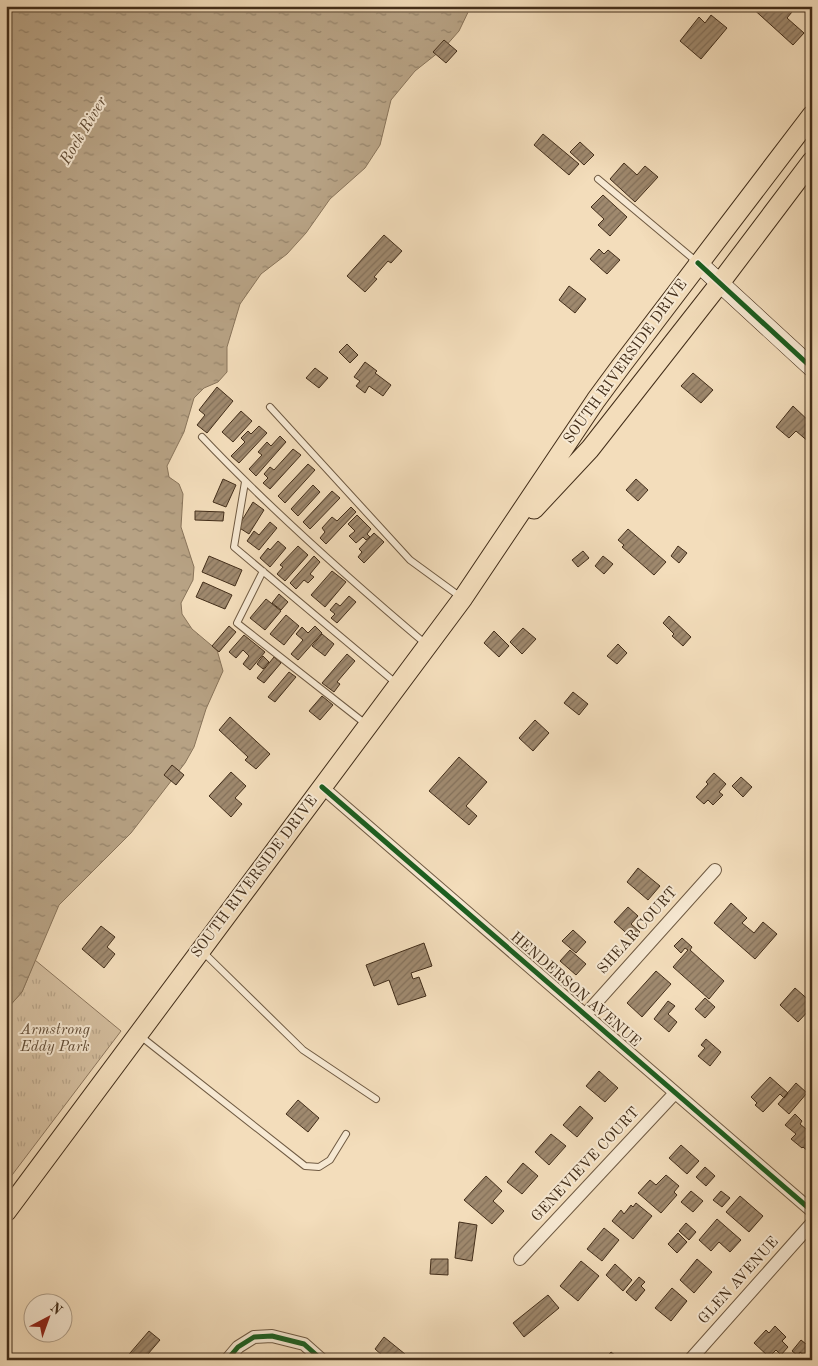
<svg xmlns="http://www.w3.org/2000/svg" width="818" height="1366" font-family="'Old Standard TT',serif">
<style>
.grass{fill:url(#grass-tufts);stroke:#8c765d}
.water{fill:url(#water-ripples);stroke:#89745a}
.building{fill:url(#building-hatch);stroke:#432e1a}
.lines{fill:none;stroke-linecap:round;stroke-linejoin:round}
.lane-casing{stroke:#6f5a42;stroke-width:8}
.street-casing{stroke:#6f5a42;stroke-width:14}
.secondary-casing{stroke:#432e1a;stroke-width:19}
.primary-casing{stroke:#432e1a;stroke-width:21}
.lane{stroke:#f7e9d3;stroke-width:6}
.street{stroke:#f7e9d3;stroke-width:12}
.secondary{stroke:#f7e9d3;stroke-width:18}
.primary{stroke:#f3ddbb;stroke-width:19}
.cycleway-casing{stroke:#f7e9d3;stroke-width:8}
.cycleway{stroke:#1b5e20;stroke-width:5}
.labels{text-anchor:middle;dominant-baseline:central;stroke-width:4;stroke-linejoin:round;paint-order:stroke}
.street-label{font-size:15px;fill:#432e1a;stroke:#f7e9d3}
.park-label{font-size:15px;font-style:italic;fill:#604b35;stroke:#f7e9d3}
.water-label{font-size:16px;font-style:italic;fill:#604b34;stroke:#f7e9d3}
</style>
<defs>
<pattern id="grass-tufts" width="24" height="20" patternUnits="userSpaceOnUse" patternTransform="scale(1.25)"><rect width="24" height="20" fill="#d5bfa0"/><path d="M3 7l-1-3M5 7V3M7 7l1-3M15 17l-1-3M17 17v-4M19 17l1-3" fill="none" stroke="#b8a489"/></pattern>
<pattern id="water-ripples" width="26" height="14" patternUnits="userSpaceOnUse" patternTransform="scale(1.25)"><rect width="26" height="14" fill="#b7a284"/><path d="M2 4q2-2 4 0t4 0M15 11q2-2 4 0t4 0" fill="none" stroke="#96846b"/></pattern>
<pattern id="building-hatch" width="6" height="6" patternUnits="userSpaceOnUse" patternTransform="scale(1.25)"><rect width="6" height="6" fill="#9f896e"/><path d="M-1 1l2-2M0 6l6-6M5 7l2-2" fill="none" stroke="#83705a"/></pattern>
</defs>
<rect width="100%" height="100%" fill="#f3ddbb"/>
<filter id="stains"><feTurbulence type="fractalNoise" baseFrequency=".004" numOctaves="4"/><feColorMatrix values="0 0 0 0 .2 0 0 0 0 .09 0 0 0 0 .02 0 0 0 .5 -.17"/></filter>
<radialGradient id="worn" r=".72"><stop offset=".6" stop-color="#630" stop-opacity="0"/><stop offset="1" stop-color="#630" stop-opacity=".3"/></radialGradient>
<path class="grass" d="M35 960 121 1031 6 1183V1010L22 992Z"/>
<path class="water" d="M6 6H471L459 31 444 48 415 71 391 100 380 145 365 168 330 199 306 233 287 254 261 274 240 304 227 347V372L218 382 204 388 194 398 184 432 167 466 169 477 179 484 183 494 181 527 194 567 193 580 181 603 182 614 192 629 217 650 223 671 206 709 194 747 185 763 131 833 59 905 22 992 6 1010Z"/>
<path class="building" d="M750 6H785L792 12 787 18 804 33 793 45Z
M711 15 727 28 701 59 680 41 699 17 705 23Z
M444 40 457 51 446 63 433 52Z
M543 134 579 164 569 175 534 145Z
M580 142 594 155 584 165 570 152Z
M624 163 637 175 645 166 658 177 635 202 610 179Z
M603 195 627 217 610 236 598 225 604 219 591 207Z
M384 235 402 251 391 263 388 261 374 277 377 279 365 292 347 276Z
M599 249 604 254 608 250 620 260 607 274 590 259Z
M569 286 586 299 575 313 559 300Z
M347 344 358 355 350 363 339 352Z
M365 362 377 371 375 373 391 385 383 396 369 386 365 393 356 386 360 381 354 377Z
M315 368 328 378 319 388 306 378Z
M693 373 713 390 701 403 681 386Z
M217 387 233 401 207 433 197 425 205 415 199 410Z
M793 406 812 424V441L810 443 796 431 789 438 776 427Z
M241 411 252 421 233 442 222 432Z
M259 426 267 433 239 463 231 456 245 442 241 438 248 431 251 434Z
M280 436 286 442 256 476 249 469 262 455 258 452 267 442 271 446Z
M293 449 301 455 270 489 263 483 268 478 264 474 270 467 274 470Z
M308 464 315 470 285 503 278 496Z
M223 479 236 485 226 507 213 502Z
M636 479 648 490 638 501 626 490Z
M313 485 320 492 298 516 291 509Z
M332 491 340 498 310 529 303 522Z
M253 502 264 510 249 534 238 527Z
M351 507 356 512 326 544 320 538 325 532 322 528 332 517 337 521Z
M195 511 224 512 223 521 195 520Z
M357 515 371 529 367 534 370 537 366 540 363 537 356 543 349 536 355 531 348 524Z
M270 522 277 528 259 550 247 541 254 531 259 535Z
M628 529 666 562 654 575 622 547 624 545 618 540Z
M374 533 384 542 364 563 358 557 362 552 359 549Z
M278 541 286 548 270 567 260 558 268 548 270 550Z
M298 546 308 555 285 581 277 574 283 567 280 565Z
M678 546 687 553 679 563 671 556Z
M583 551 589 558 578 567 572 560Z
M209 556 242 570 235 586 202 572Z
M314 556 320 562 310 574 314 577 308 583 304 580 296 589 290 583Z
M603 556 613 564 604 574 595 566Z
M332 571 346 582 325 607 311 595Z
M203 582 232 595 225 609 196 597Z
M279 594 288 602 281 610 272 603Z
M349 596 356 602 337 623 331 618 335 614 330 610 336 603 340 606Z
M266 599 281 611 265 630 250 618Z
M286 615 299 626 284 645 270 634Z
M669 616 691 637 683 646 672 636 674 634 663 623Z
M229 626 236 632 219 652 212 646Z
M315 626 322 633 298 660 291 654 303 640 296 634 302 627 308 633Z
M523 628 536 639 522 654 510 642Z
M494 631 509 646 499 657 484 643Z
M322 634 334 644 325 656 312 646Z
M244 635 265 652 250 670 243 664 249 656 243 650 236 658 229 652Z
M618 644 627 653 617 664 607 656Z
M347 654 355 661 337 682 340 684 334 692 322 683Z
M263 656 269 662 263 669 257 664Z
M274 657 281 663 264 683 257 678Z
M289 672 296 677 275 702 268 697Z
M573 692 588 704 579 715 564 703Z
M322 696 333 705 320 720 309 711Z
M230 717 270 754 256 769 245 760 248 757 219 730Z
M535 720 549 733 533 751 519 738Z
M459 757 487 782 466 806 477 816 469 825 429 791Z
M172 765 184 775 176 785 164 775Z
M231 772 246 786 235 798 242 804 231 817 209 796Z
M714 773 726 784 719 792 723 795 713 805 708 800 704 804 696 797 708 784 706 782Z
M741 777 752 787 743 797 732 786Z
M638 868 660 886 648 900 627 882Z
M731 903 747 918 742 923 754 933 763 922 777 934 755 959 714 923Z
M628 907 638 916 631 924 640 932 633 939 614 922Z
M101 926 115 937 107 947 115 954 104 968 82 949Z
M573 930 586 942 576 953 562 941Z
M682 938 692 947 690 950 724 981 709 999 673 967 688 950 685 948 681 953 674 946Z
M424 943 432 966 411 973 413 979 419 977 426 996 398 1005 389 980 374 986 366 965Z
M570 950 586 964 576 975 560 961Z
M656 971 671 984 642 1017 627 1003Z
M795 988 812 1003V1007L798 1022 780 1005Z
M705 998 715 1007 705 1018 695 1009Z
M668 1001 675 1006 668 1014 677 1022 669 1032 654 1019Z
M706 1039 721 1052 710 1066 698 1056 705 1048 701 1045Z
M599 1071 618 1088 605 1102 586 1086Z
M770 1077 788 1093 784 1098 780 1094 763 1112 755 1105 757 1103 751 1097Z
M796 1083 807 1093 789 1114 778 1104Z
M298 1100 319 1118 308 1132 286 1114Z
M580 1106 593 1118 577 1137 563 1125Z
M795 1114 802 1121 800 1124 812 1134V1149L809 1152 803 1147 802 1148 791 1139 796 1134 785 1125Z
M551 1134 566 1146 549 1165 535 1152Z
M681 1145 699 1161 687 1174 669 1158Z
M523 1163 538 1176 522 1194 507 1182Z
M705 1167 715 1176 706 1186 696 1177Z
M666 1175 679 1186 674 1192 677 1195 661 1213 638 1193 650 1180 656 1185Z
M486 1176 502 1191 493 1201 504 1211 492 1224 464 1200Z
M691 1191 703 1201 693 1212 681 1202Z
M721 1191 730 1198 722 1207 713 1200Z
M740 1196 763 1216 749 1232 726 1212Z
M636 1203 652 1216 633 1239 612 1221 621 1210 624 1214 631 1205 633 1207Z
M717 1219 741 1240 730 1252 719 1242 711 1251 699 1240Z
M459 1222 477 1225 472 1261 455 1258Z
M686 1223 696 1232 689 1240 679 1231Z
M604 1228 619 1240 602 1261 587 1249Z
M678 1233 687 1242 677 1253 668 1244Z
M431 1259H448V1275L430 1274Z
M697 1259 712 1272 694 1293 680 1280Z
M581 1261 599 1276 578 1301 560 1286Z
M615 1264 632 1280 623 1291 606 1275Z
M639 1277 645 1282 641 1286 645 1290 636 1301 626 1292Z
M672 1288 687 1301 671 1321 655 1308Z
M548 1295 559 1308 524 1337 513 1323Z
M775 1326 786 1337 782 1341 788 1347 781 1355 776 1350 769 1357 754 1343 766 1330 769 1333Z
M149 1331 160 1340 148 1354 152 1358 150 1360H124Z
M384 1337 405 1354 400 1360 381 1358 383 1356 375 1349Z
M801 1340 811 1348 805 1356 800 1352 798 1356 792 1351Z
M611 1352 621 1360H604Z"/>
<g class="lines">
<g class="lane-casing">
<path id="lane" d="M598 179 697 262
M270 407 410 560 462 598
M202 437C272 511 349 579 427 645
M245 482 234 547 397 684
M263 571 237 623 367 725
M202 951 303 1050 376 1099
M139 1035 305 1166 319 1167 330 1160 346 1134"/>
</g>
<g class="street-casing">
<path id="street" d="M322 787 812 1211
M585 1015 715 870
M520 1259 675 1093
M227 1360 238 1347 254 1337 272 1336 304 1344 322 1360
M690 1360 812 1223"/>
</g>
<g class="secondary-casing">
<path id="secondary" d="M698 263 812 368"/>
</g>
<g class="primary-casing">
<path id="primary" d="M534 509 590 449 720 283 812 161
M6 1212 463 598 596 400 621 366 812 115"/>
</g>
<use href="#lane" class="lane"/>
<use href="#street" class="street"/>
<use href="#secondary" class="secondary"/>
<use href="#primary" class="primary"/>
<g class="cycleway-casing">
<path id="cycleway" d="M698 263 812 368
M322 787 812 1211
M227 1360 238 1347 254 1337 272 1336 304 1344 322 1360"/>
</g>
<use href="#cycleway" class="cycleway"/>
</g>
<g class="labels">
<g class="street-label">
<text transform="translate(626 362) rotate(-54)">SOUTH RIVERSIDE DRIVE</text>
<text transform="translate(255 877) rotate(-53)">SOUTH RIVERSIDE DRIVE</text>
<text transform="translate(638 931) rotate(-48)">SHEAR COURT</text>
<text transform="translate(575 990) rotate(41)">HENDERSON AVENUE</text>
<text transform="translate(586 1165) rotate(-47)">GENEVIEVE COURT</text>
<text transform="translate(739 1281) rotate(-48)">GLEN AVENUE</text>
</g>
<g class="park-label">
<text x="55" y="1030">Armstrong<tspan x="55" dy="17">Eddy Park</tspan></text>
</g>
<g class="water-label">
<text transform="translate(84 131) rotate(-59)">Rock River</text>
</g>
</g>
<rect width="818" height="1366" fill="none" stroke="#f3ddbb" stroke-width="25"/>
<rect x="8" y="8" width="803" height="1351" fill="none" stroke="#432e1a" stroke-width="2.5"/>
<rect x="12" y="12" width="793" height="1341" fill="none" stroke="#432e1a"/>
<g transform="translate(48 1318) rotate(41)"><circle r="24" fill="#f7e9d3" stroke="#af9e89"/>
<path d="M0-4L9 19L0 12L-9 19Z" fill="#8f2418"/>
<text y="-8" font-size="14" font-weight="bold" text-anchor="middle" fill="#432e1a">N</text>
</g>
<rect width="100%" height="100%" filter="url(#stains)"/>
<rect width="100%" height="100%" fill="url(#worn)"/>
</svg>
